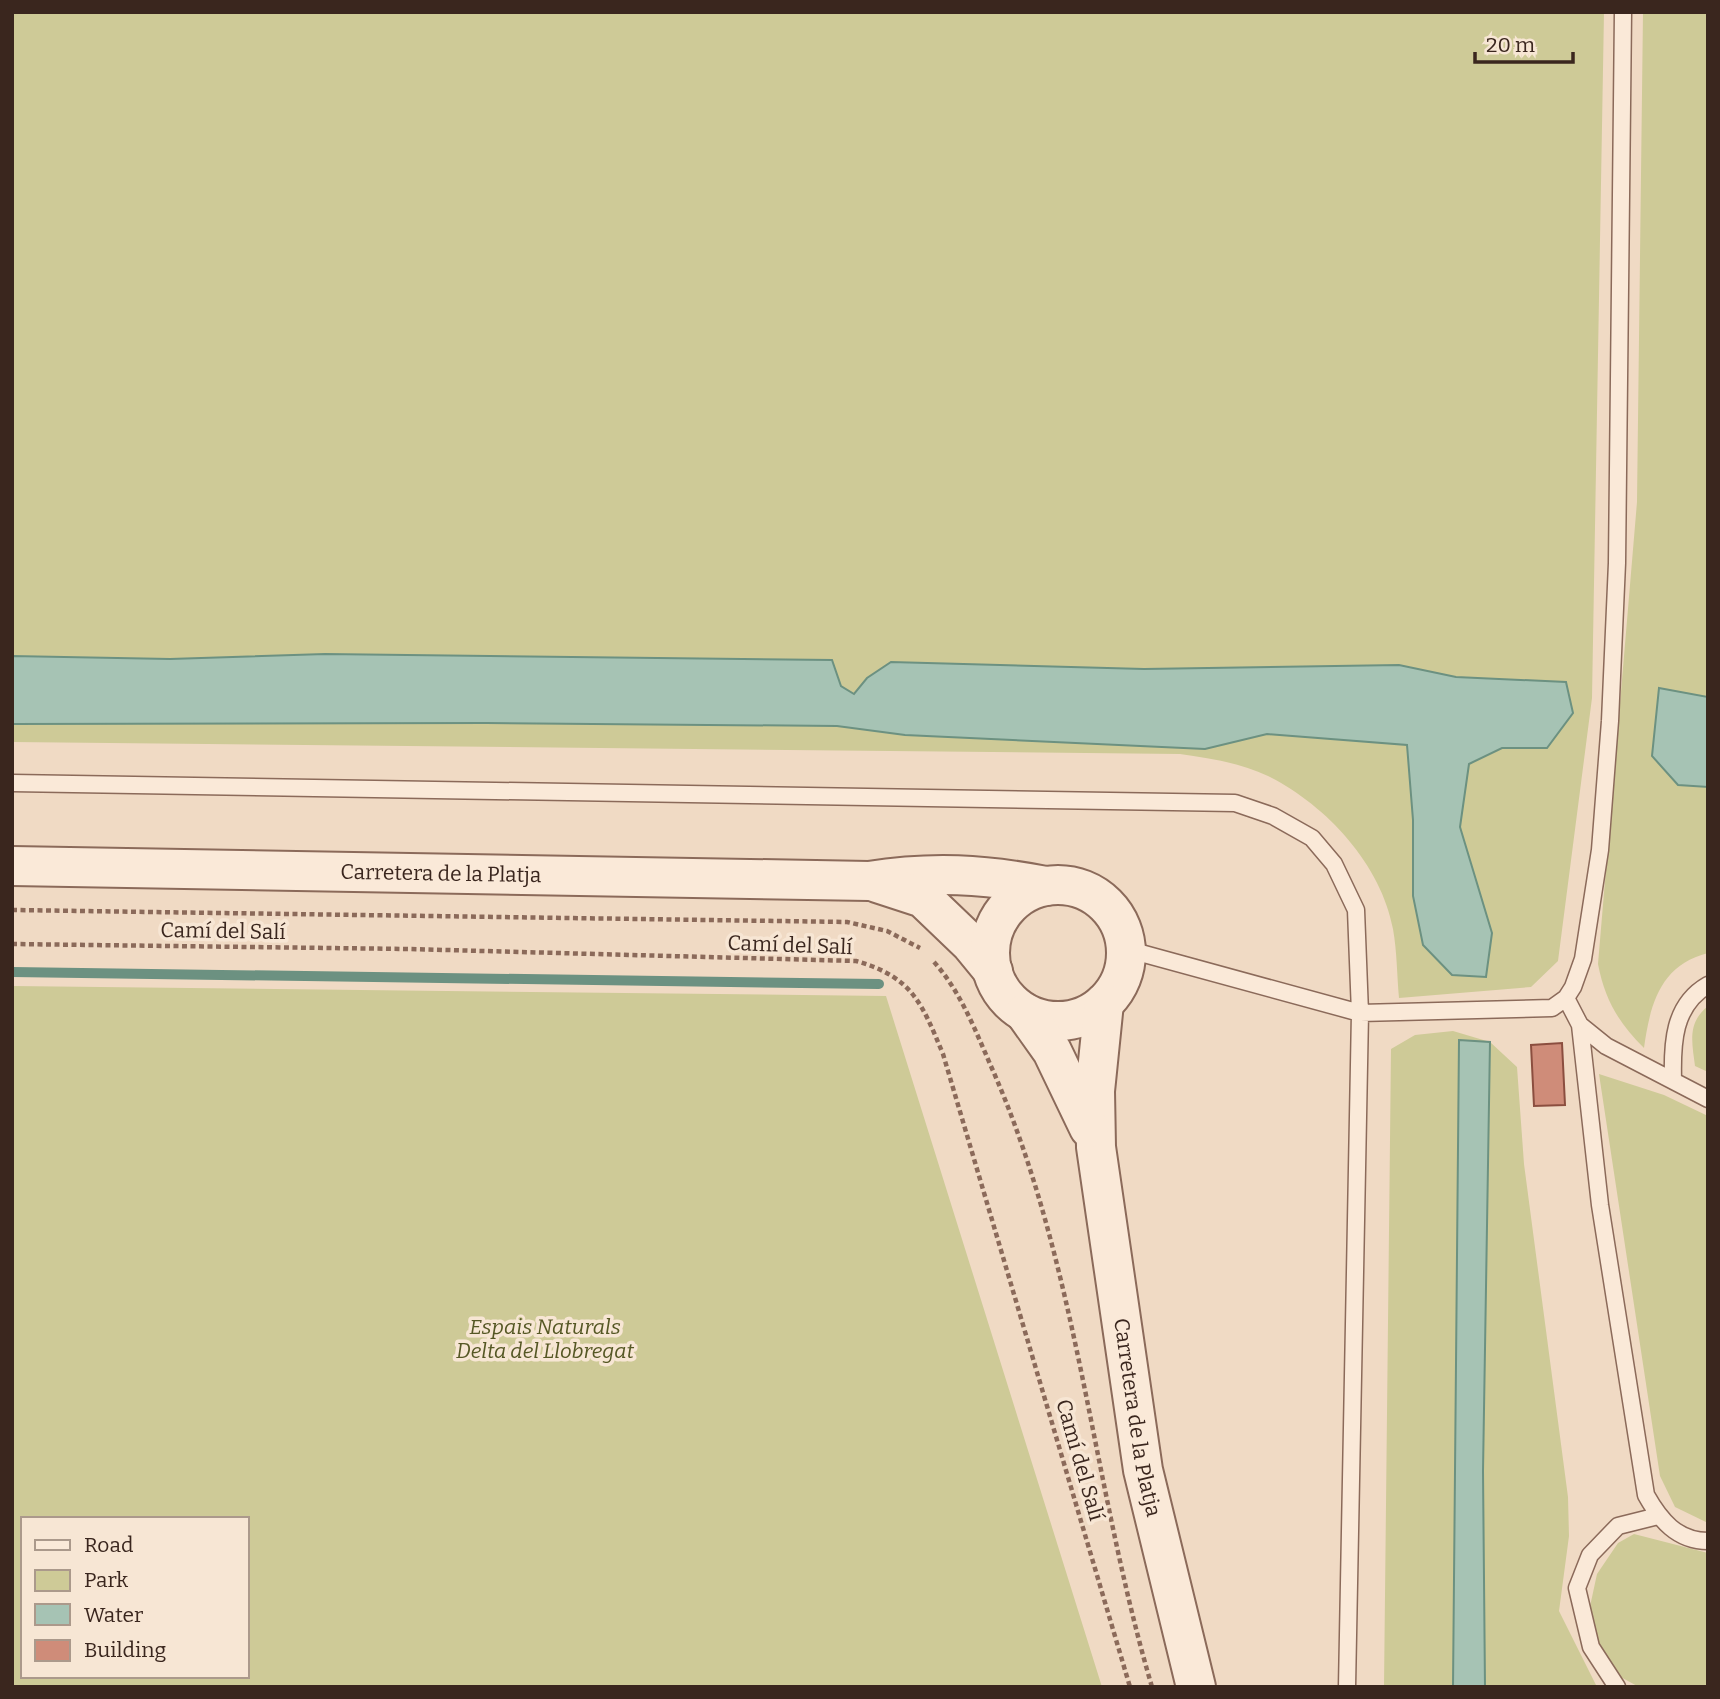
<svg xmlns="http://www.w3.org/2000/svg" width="1720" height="1699" font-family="Bitter,serif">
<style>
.green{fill:#ceca97;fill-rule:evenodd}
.water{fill:#a6c3b4;stroke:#6c9181;stroke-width:2}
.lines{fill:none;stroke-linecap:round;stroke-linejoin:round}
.stream{stroke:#6c9181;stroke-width:10}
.building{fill:#cf8c79;stroke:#8b4e3f;stroke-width:2}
.service-casing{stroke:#8b6a5a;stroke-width:19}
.tertiary-casing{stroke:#8b6a5a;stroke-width:42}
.path{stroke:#8b6a5a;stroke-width:4.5;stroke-dasharray:5 3.5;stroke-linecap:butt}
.service{stroke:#fae9d8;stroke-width:16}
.tertiary{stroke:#fae9d8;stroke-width:38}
.labels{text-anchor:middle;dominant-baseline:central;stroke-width:7;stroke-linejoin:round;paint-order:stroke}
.street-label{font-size:21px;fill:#3a261e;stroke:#f7e6d4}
.park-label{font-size:21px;font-style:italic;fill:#555724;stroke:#f7e6d4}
</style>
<rect width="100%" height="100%" fill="#f0dac4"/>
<path class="green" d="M12 12H1604L1592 698 1558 961 1531 987 1399 998C1397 976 1397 951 1393 929 1381 864 1326 805 1268 776 1241 763 1209 758 1180 754L12 742Z
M1643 12H1708V953C1660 965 1650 1005 1644 1048 1618 1022 1605 1000 1598 964L1637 502Z
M12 986 886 996 1102 1687H12ZM23 1519H247V1676H23Z
M1708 1006V1072L1695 1066C1692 1042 1687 1023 1708 1006Z
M1453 1031 1490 1042 1517 1067 1524 1164 1568 1497 1569 1536 1559 1611 1597 1687H1384L1391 1049 1415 1035Z
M1599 1074 1664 1095 1708 1116V1523L1675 1507 1660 1476Z
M1634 1534 1708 1553V1687H1639L1604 1668 1586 1625 1597 1574 1618 1543Z"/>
<path class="water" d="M325 654 832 660 841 686 854 694 867 678 891 662 1144 669 1399 665 1456 677 1566 682 1573 713 1547 748H1502L1469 764 1460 827 1492 933 1486 977 1452 975 1423 945 1413 896V820L1407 745 1267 734 1205 749 905 735 837 726 486 723 12 724V656L170 659Z
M1659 688 1708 697V787L1678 785 1652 756Z
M1459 1040 1490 1042 1483 1471 1485 1687H1453Z"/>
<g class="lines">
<path class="stream" d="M12 972 879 984"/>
</g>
<path class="building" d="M1562 1043 1565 1105 1534 1106 1531 1045Z"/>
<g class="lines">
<g class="service-casing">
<path id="service" d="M12 783 1235 803 1273 816 1312 838 1334 864 1356 910 1360 1013 1347 1687
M1126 949 1360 1013 1552 1008 1566 998 1573 987 1583 959 1600 850 1610 721 1617 563 1623 12
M1566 998 1580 1025 1600 1205 1646 1495C1660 1520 1677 1541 1708 1541
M1580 1025 1606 1046 1708 1099
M1673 1080C1672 1044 1673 1005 1708 985
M1617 1687 1591 1647 1577 1588 1590 1555 1618 1526 1658 1516"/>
</g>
<g class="tertiary-casing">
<g id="tertiary">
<path id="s1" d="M12 866 869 881C932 871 984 874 1046 886"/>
<path d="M877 883 923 898 970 943 993 971"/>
<circle cx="1058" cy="953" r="68"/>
<path id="s2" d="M1104 1003 1095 1091 1096 1147 1143 1470 1196 1687"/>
<path d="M1025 1013 1052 1051 1089 1128"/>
</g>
</g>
<path class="path" d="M12 910 847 922 887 931 920 948
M12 944 409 949 856 961C913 977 922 1004 943 1054L1130 1687
M934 962C962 993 977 1035 994 1073 1079 1269 1092 1484 1152 1687"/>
<use href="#service" class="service"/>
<use href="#tertiary" class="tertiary"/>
</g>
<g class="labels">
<g class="street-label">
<text stroke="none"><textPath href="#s1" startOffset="429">Carretera de la Platja</textPath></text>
<text transform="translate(223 931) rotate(1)">Camí del Salí</text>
<text transform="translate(790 945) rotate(2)">Camí del Salí</text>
<text stroke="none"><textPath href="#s2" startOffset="418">Carretera de la Platja</textPath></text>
<text transform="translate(1080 1460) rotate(74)">Camí del Salí</text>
</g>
<g class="park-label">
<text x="545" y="1327">Espais Naturals<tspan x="545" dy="24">Delta del Llobregat</tspan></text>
</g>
</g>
<rect width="1720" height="1699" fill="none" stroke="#3a261e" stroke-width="28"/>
<rect x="21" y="1517" width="228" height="161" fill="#f7e6d4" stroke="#ab998b" stroke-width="2"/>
<rect x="35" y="1540" width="35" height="10" fill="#fae9d8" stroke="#ab998b" stroke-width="2"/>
<text x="84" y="1552" font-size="21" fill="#3a261e">Road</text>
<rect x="35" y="1570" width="35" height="21" fill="#ceca97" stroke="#ab998b" stroke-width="2"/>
<text x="84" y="1587" font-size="21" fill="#3a261e">Park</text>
<rect x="35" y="1604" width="35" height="21" fill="#a6c3b4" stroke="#ab998b" stroke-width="2"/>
<text x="84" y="1622" font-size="21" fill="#3a261e">Water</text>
<rect x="35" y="1640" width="35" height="21" fill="#cf8c79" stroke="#ab998b" stroke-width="2"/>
<text x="84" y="1657" font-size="21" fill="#3a261e">Building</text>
<path d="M1475 52v10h98v-10" fill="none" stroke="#3a261e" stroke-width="3.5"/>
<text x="1486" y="52" font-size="21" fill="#3a261e" stroke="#f7e6d4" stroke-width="5" paint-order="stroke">20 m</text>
</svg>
